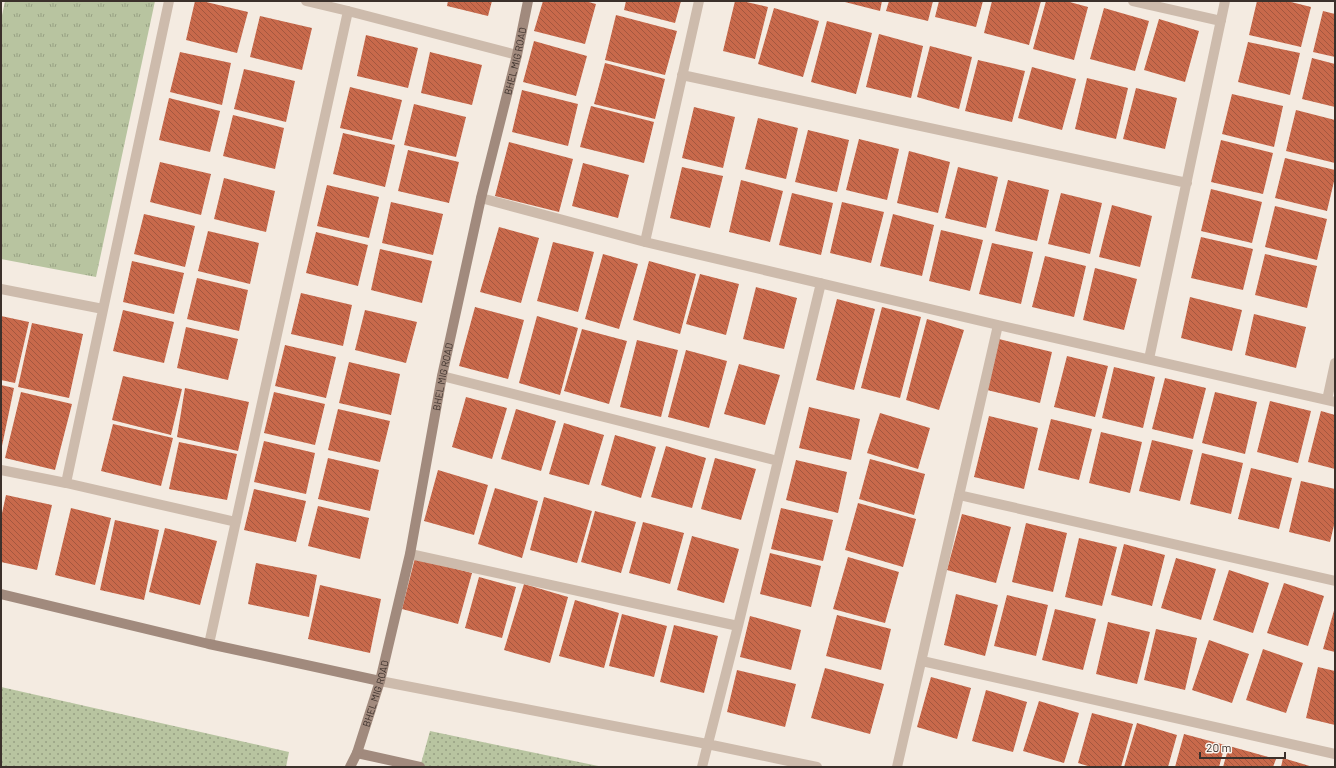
<svg xmlns="http://www.w3.org/2000/svg" width="1336" height="768" font-family="Barlow,sans-serif">
<style>
.grass{fill:url(#grass-dots)}
.park{fill:url(#park-tufts)}
.building{fill:url(#building-back-hatch)}
.lines{fill:none;stroke-linecap:round;stroke-linejoin:round}
.street{stroke:#cdbbac;stroke-width:10}
.secondary{stroke:#a18a7d;stroke-width:10}
.labels{text-anchor:middle;dominant-baseline:central;stroke-width:3.5;stroke-linejoin:round;paint-order:stroke}
.street-label{font-size:10px;fill:#3b302b;stroke:#fbf5ee}
</style>
<defs>
<pattern id="grass-dots" width="8" height="8" patternUnits="userSpaceOnUse"><rect width="8" height="8" fill="#b8c4a0"/><path d="M2 2h.1M6 6h.1" fill="none" stroke="#97a083" stroke-width="1.8" stroke-linecap="round"/></pattern>
<pattern id="park-tufts" width="24" height="20" patternUnits="userSpaceOnUse"><rect width="24" height="20" fill="#b8c4a0"/><path d="M3 7l-1-3M5 7V3M7 7l1-3M15 17l-1-3M17 17v-4M19 17l1-3" fill="none" stroke="#97a083"/></pattern>
<pattern id="building-back-hatch" width="6" height="6" patternUnits="userSpaceOnUse"><rect width="6" height="6" fill="#c8694b"/><path d="M-1 5l2 2M0 0l6 6M5-1l2 2" fill="none" stroke="#a4573f"/></pattern>
</defs>
<rect width="100%" height="100%" fill="#f4ebe1"/>
<path class="grass" d="M1 687 289 752 286 767H1Z
M430 731 603 767H420Z"/>
<path class="park" d="M5 1H155L96 277 1 259V20Z"/>
<path class="building" d="M195 1H202L248 12 237 53 186 40Z
M448 1H492L488 16 447 6Z
M543 1H585L596 4 585 44 534 31Z
M626 1H681L675 23 624 10Z
M735 1H742L768 7 755 59 723 51Z
M841 1H882L880 11Z
M889 1H933L928 21 886 11Z
M939 1H983L976 27 935 17Z
M992 1H1041L1029 45 984 33Z
M1046 1H1066L1088 7 1074 60 1033 49Z
M1257 1H1287L1311 7 1301 47 1249 35Z
M774 8 819 21 803 77 758 64Z
M1104 8 1149 21 1135 71 1090 59Z
M1323 11 1335 14V57L1313 52Z
M616 15 677 31 665 75 605 60Z
M260 16 312 28 302 70 250 57Z
M1159 19 1199 31 1185 82 1144 70Z
M827 21 872 33 856 94 811 82Z
M879 34 923 46 911 98 866 87Z
M366 35 418 48 408 88 357 76Z
M534 41 587 56 576 96 523 82Z
M1248 42 1300 53 1290 95 1238 82Z
M930 46 972 57 959 109 917 97Z
M180 52 231 63 222 105 170 92Z
M430 52 482 65 472 105 421 93Z
M1312 58 1335 64V107L1302 99Z
M978 60 1025 71 1012 122 965 111Z
M605 63 665 79 655 119 594 104Z
M1032 67 1076 79 1062 130 1018 118Z
M244 69 295 81 286 122 234 109Z
M1087 78 1128 88 1116 139 1075 129Z
M350 87 402 100 392 140 340 128Z
M1136 88 1177 98 1165 149 1123 139Z
M522 90 578 104 568 146 512 132Z
M1232 94 1283 106 1274 147 1222 134Z
M169 98 220 111 210 152 159 140Z
M414 104 466 117 456 157 404 145Z
M591 106 654 122 644 163 580 147Z
M694 107 735 117 723 168 682 158Z
M1296 110 1335 120V163L1286 151Z
M233 115 284 128 275 169 223 156Z
M758 118 798 128 786 179 745 169Z
M808 130 849 140 837 192 795 182Z
M343 133 395 145 385 187 333 174Z
M859 139 899 149 887 200 846 190Z
M1221 140 1273 153 1263 194 1211 182Z
M509 142 573 159 559 212 495 196Z
M408 150 459 162 449 203 398 191Z
M909 151 950 162 938 213 897 203Z
M1285 158 1335 170V177L1327 211 1275 198Z
M160 162 211 174 201 215 150 202Z
M583 163 629 175 618 218 572 206Z
M682 167 723 176 710 228 670 218Z
M958 167 998 177 986 228 945 218Z
M224 178 275 191 266 232 214 219Z
M741 180 783 191 770 242 729 232Z
M1008 180 1049 190 1037 241 995 231Z
M327 185 379 197 369 238 317 226Z
M1211 189 1262 202 1252 243 1201 231Z
M792 193 833 203 821 255 779 245Z
M1061 193 1102 203 1090 254 1048 244Z
M391 202 443 214 433 255 382 243Z
M842 202 884 212 871 263 830 253Z
M1112 205 1152 216 1140 267 1099 257Z
M1275 206 1327 219 1317 260 1265 247Z
M144 214 195 226 185 267 134 254Z
M893 214 934 225 922 276 880 266Z
M499 227 539 238 521 303 480 292Z
M941 230 983 240 970 291 929 281Z
M208 231 259 243 250 284 198 271Z
M316 232 368 245 358 286 306 273Z
M1201 237 1253 249 1243 290 1191 278Z
M553 242 594 252 578 312 537 301Z
M992 243 1033 252 1021 304 979 294Z
M380 249 432 261 422 303 371 290Z
M603 254 638 264 619 329 585 319Z
M1265 254 1317 266 1307 308 1255 295Z
M1045 256 1086 266 1074 317 1032 307Z
M132 261 184 273 174 314 123 302Z
M649 261 696 274 680 334 633 320Z
M1095 268 1137 279 1124 330 1083 320Z
M700 274 739 284 726 335 686 324Z
M197 278 248 290 239 331 187 319Z
M756 287 797 298 784 349 743 339Z
M301 293 352 305 343 346 291 334Z
M1190 297 1242 310 1232 351 1181 338Z
M837 299 875 309 854 390 816 380Z
M475 307 524 320 508 379 459 366Z
M882 307 921 317 900 398 861 388Z
M123 310 174 322 164 363 113 351Z
M365 310 417 322 406 363 355 350Z
M1254 314 1306 327 1296 368 1245 355Z
M1 316 29 322 15 383 1 380Z
M537 316 578 328 560 395 519 383Z
M927 319 964 330 939 410 906 400Z
M32 323 83 334 69 398 18 387Z
M186 327 238 339 228 380 177 368Z
M582 329 627 341 609 404 564 391Z
M999 339 1052 352 1040 403 987 390Z
M637 340 678 350 661 417 620 407Z
M285 345 336 357 326 398 275 386Z
M686 350 727 361 709 428 668 417Z
M1067 356 1108 366 1095 417 1054 407Z
M349 362 400 374 391 415 339 403Z
M739 364 780 375 765 425 724 414Z
M1114 367 1155 377 1143 428 1102 418Z
M123 376 182 389 171 435 112 420Z
M1165 378 1206 388 1193 439 1152 429Z
M1 385 14 388 2 446H1Z
M185 388 249 402 238 451 177 437Z
M21 392 72 404 55 470 5 458Z
M274 392 325 404 315 445 264 433Z
M1215 392 1257 402 1245 454 1202 443Z
M466 397 507 408 492 459 452 447Z
M1270 401 1311 411 1298 463 1257 452Z
M809 407 860 419 851 460 799 448Z
M338 409 390 421 380 462 328 450Z
M516 409 556 421 541 471 501 459Z
M1321 411 1335 415V469L1308 462Z
M880 413 930 428 918 469 867 453Z
M989 416 1038 428 1024 489 974 477Z
M1051 419 1092 429 1079 480 1038 470Z
M564 423 604 435 589 485 549 474Z
M113 424 173 438 161 486 101 471Z
M1101 432 1142 442 1130 493 1089 483Z
M615 435 656 447 641 498 601 485Z
M1152 440 1193 450 1180 501 1139 491Z
M264 441 315 453 306 494 254 482Z
M179 442 237 454 227 500 169 489Z
M666 446 706 458 692 508 651 497Z
M1202 453 1243 463 1231 514 1190 504Z
M328 458 379 470 370 511 318 499Z
M715 458 756 469 741 520 701 509Z
M870 459 925 474 914 515 859 499Z
M796 460 847 472 838 513 786 500Z
M1251 468 1292 478 1279 529 1238 519Z
M438 470 488 485 474 535 424 521Z
M1301 481 1335 489V521L1330 542 1289 532Z
M495 488 538 501 522 558 478 544Z
M254 489 306 501 296 542 244 530Z
M6 495 52 505 37 570 1 562V518Z
M544 497 592 511 577 563 530 550Z
M858 503 916 519 903 567 845 550Z
M318 506 369 518 360 559 308 546Z
M71 508 111 518 95 585 55 575Z
M781 508 833 520 823 561 771 549Z
M595 511 636 522 621 573 581 562Z
M962 514 1011 527 996 583 947 570Z
M115 520 159 530 144 600 100 590Z
M643 522 684 533 670 584 629 573Z
M1026 523 1067 533 1053 592 1012 582Z
M165 528 217 541 200 605 149 592Z
M692 536 739 549 724 603 677 590Z
M1079 538 1117 547 1102 606 1065 597Z
M1124 544 1165 555 1152 606 1111 595Z
M770 553 821 566 811 607 760 594Z
M848 557 899 572 885 623 833 609Z
M415 558 472 573 458 624 402 609Z
M1176 558 1216 569 1201 620 1161 608Z
M256 563 317 575 309 617 248 604Z
M1229 570 1269 583 1253 633 1213 620Z
M479 577 516 587 502 638 465 628Z
M1284 583 1324 596 1308 646 1267 633Z
M524 584 568 597 550 663 504 650Z
M320 585 381 599 370 653 308 639Z
M956 594 998 605 985 656 944 645Z
M1007 595 1048 605 1036 656 994 646Z
M575 600 619 613 604 668 559 656Z
M1335 607V652L1323 649Z
M1055 609 1096 619 1083 670 1042 660Z
M622 614 667 626 654 677 609 666Z
M837 615 891 629 881 670 826 656Z
M750 616 801 630 791 670 740 657Z
M1108 622 1150 632 1137 684 1096 674Z
M674 625 718 636 704 693 660 682Z
M1156 629 1197 638 1185 690 1144 680Z
M1209 640 1249 654 1232 703 1192 690Z
M1263 649 1303 663 1286 713 1246 700Z
M1318 667 1335 671V725L1306 718Z
M825 668 884 684 870 734 811 718Z
M737 670 796 684 785 727 727 712Z
M931 677 971 688 957 739 917 727Z
M986 690 1027 702 1013 752 972 741Z
M1039 701 1079 713 1064 763 1023 751Z
M1092 713 1133 724 1121 767H1091L1078 763Z
M1137 723 1177 735 1168 767H1124Z
M1184 734 1225 745 1219 767H1175Z
M1229 746 1276 759 1273 767H1223Z
M1283 758 1313 767H1281Z"/>
<g class="lines">
<path class="street" d="M306 1 348 11 517 55
M1133 1 1221 21
M682 75 1187 183
M481 198 645 242 998 325 1335 402
M645 242 699 1
M1 289 103 309
M1149 359 1225 1
M442 376 778 461
M1327 400 1335 363
M1 470 66 483 236 522
M66 483 169 1
M959 495 1335 581
M410 554 738 626
M209 644 348 11
M922 661 1335 754
M380 681 707 744 817 767
M702 767 738 626 821 283
M897 767 998 325"/>
<g class="secondary">
<path d="M1 594 209 644 380 681"/>
<path d="M357 753 420 767"/>
<path id="s1" d="M350 767 357 753 380 681 410 554 442 376 481 198 517 55 528 1"/>
</g>
</g>
<g class="labels">
<g class="street-label">
<text stroke="none"><textPath href="#s1" startOffset="726">BHEL MIG ROAD</textPath></text>
<text stroke="none"><textPath href="#s1" startOffset="402">BHEL MIG ROAD</textPath></text>
<text stroke="none"><textPath href="#s1" startOffset="78">BHEL MIG ROAD</textPath></text>
</g>
</g>
<rect width="1336" height="768" fill="none" stroke="#3b302b" stroke-width="4"/>
<path d="M1200 752v6h85v-6" fill="none" stroke="#3b302b" stroke-width="2"/>
<text x="1206" y="752" font-size="12" fill="#3b302b" stroke="#fbf5ee" stroke-width="3" paint-order="stroke">20 m</text>
</svg>
